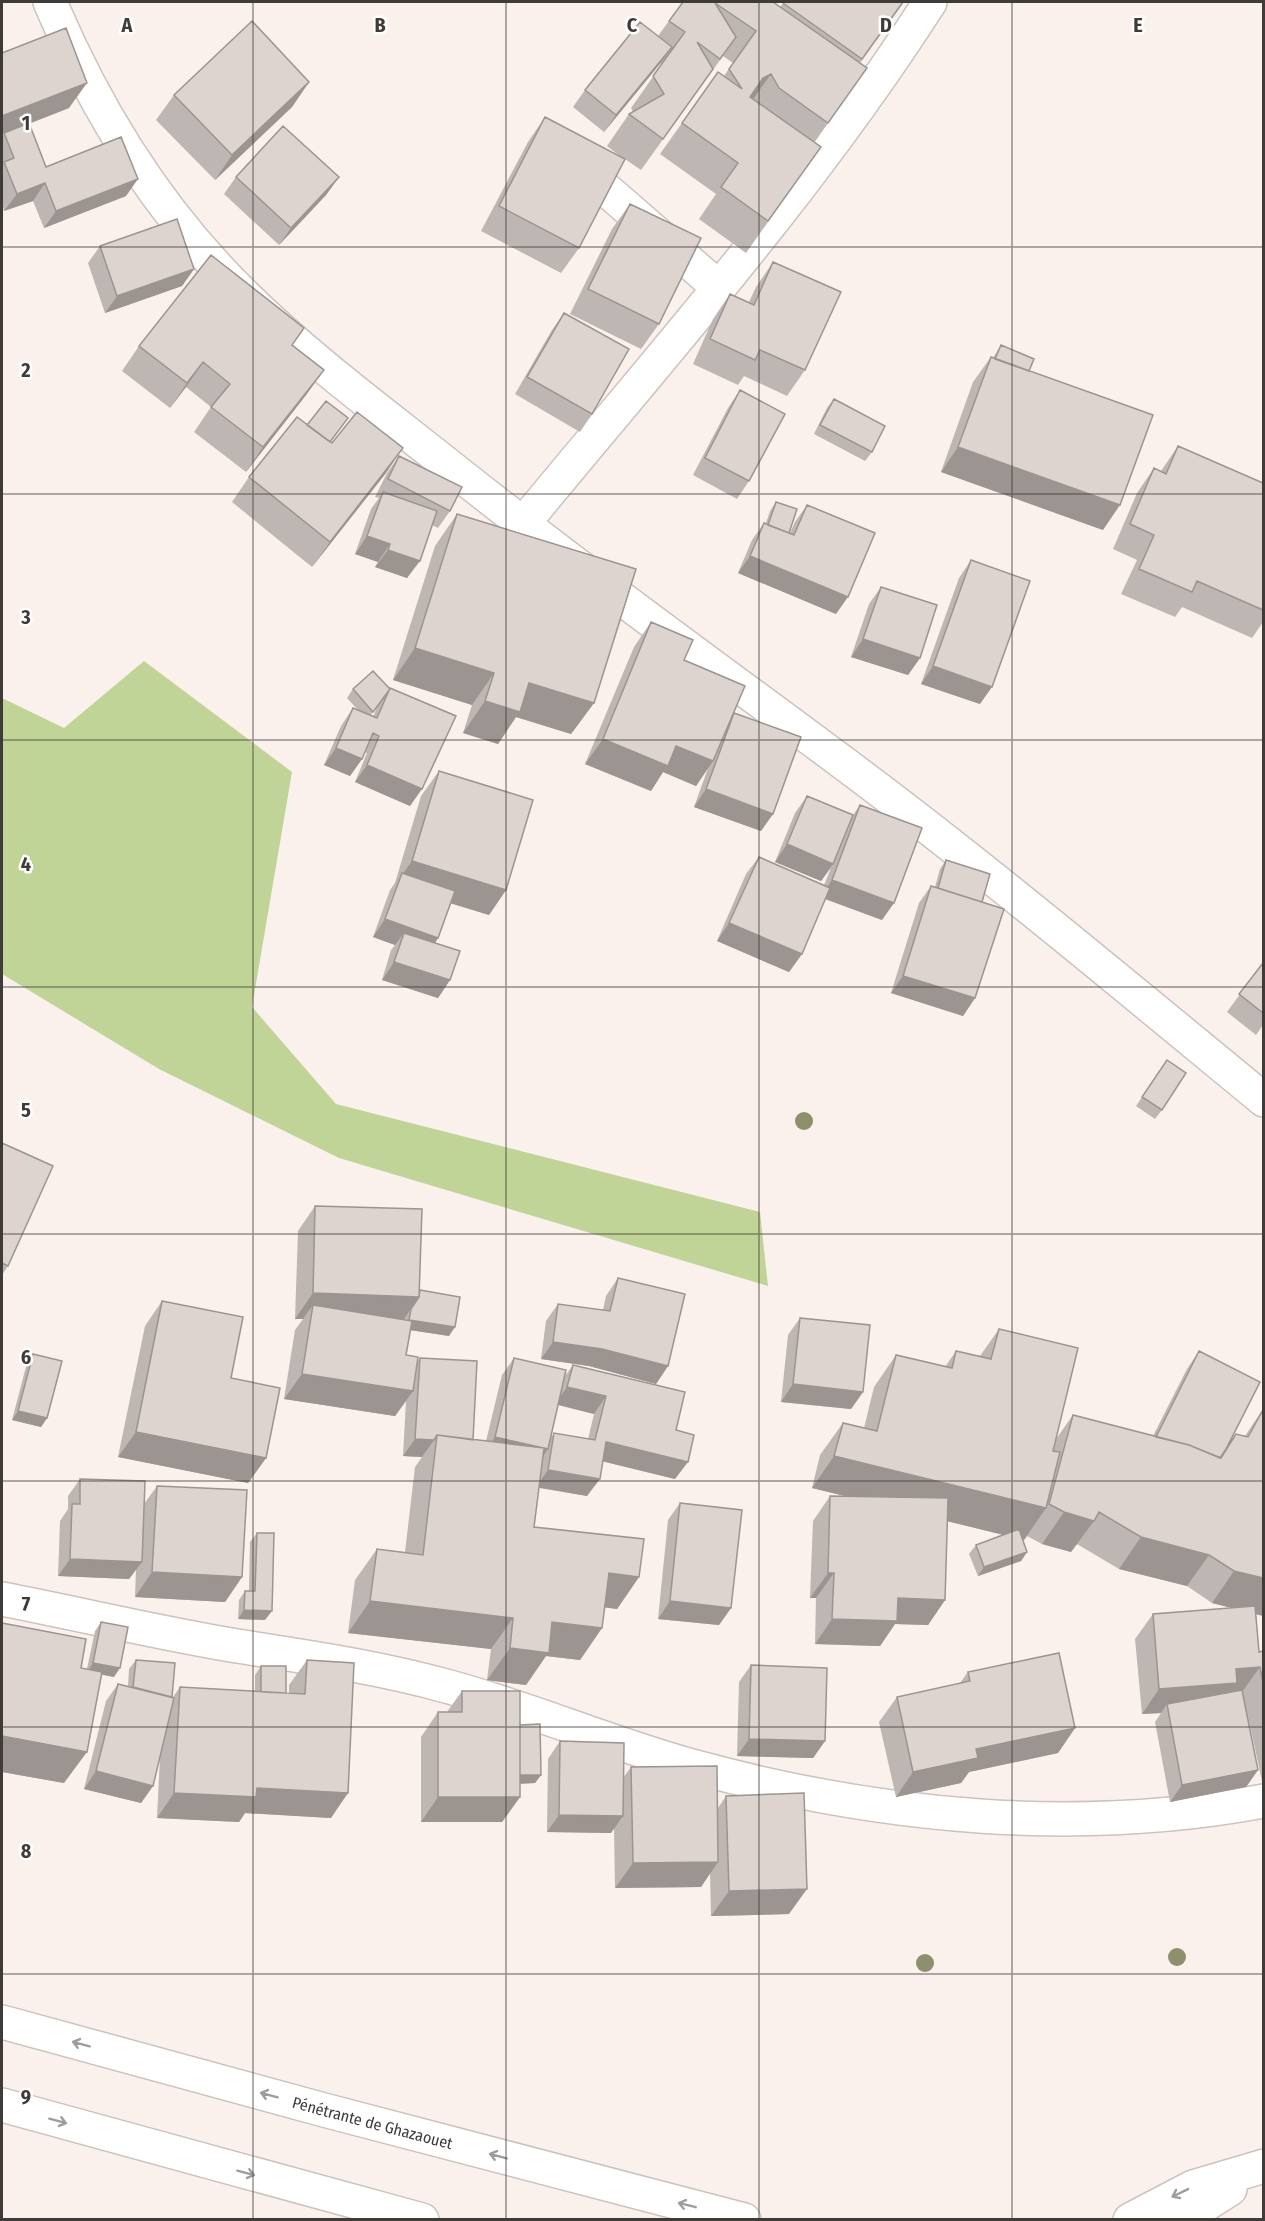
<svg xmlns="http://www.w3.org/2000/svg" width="1265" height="2221" font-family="'Fira Sans Condensed',sans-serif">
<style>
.green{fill:#c1d498}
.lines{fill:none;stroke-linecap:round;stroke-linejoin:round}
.minor-casing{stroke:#ccc3bf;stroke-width:36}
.major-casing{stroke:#ccc3bf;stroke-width:36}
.highway-casing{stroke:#ccc3bf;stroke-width:36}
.minor{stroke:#fff;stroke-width:33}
.major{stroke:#fff;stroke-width:33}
.highway{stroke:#fff;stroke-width:33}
.tree{fill:#8d906c}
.wall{fill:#beb6b2;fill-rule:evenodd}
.shaded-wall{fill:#9b9491}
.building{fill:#ddd4cf;stroke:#9b9491;stroke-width:1.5}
.oneway{stroke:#9f9d9c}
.grid{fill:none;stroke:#3f3b39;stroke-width:1.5;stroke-opacity:0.55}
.labels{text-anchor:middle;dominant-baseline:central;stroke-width:5;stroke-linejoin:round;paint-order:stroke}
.street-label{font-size:16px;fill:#3f3b39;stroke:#fff}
.grid-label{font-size:20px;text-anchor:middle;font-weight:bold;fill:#3f3b39;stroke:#fff;stroke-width:5;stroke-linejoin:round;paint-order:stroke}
</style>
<rect width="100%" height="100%" fill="#faf0ec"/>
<path class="green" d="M144 661 292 772 252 1007 336 1104 760 1212 768 1286 339 1158 159 1069 2 974V698L64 728Z"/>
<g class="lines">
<g class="minor-casing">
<path id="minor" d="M50 2C96 111 160 214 246 297 307 357 377 409 444 462 567 560 695 653 822 747 974 859 1118 980 1264 1100
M609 192 718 287
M522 525C662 355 811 188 930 2
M2 1599C80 1614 158 1633 237 1646 307 1657 377 1667 446 1686 532 1709 613 1745 699 1768 881 1817 1077 1836 1264 1801"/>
</g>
<g class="major-casing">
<path id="major" d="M1130 2220 1193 2187 1264 2166
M1181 2220 1230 2189"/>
</g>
<g class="highway-casing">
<g id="highway">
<path id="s1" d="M2 2022 324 2110 744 2220"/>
<path d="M2 2105 422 2220"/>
</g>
</g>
<use href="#minor" class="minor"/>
<use href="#major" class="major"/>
<use href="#highway" class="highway"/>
</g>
<g class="tree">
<circle cx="804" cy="1121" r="9"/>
<circle cx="1177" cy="1957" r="9"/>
<circle cx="925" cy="1963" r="9"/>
</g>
<path class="wall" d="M683 2 780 7 784 2H904L860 63 867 68 814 143 821 147 746 253 699 219 716 194 660 154 682 123 724 76 733 63 723 56 641 170 625 159 579 248 561 273 481 231 528 142 545 117 621 157 607 146 629 114 633 112 631 108 662 64 660 63 604 132 573 107 585 90 658 36Z
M2 53 69 108 29 124 46 167 126 196 44 228 33 201 4 211 2 204V137L4 133 2 134Z
M309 82 292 107 215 180 156 120 174 95Z
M236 177H339L326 195 279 245 224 194Z
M630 204 659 324 641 349 570 314 612 229Z
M100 246 194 269 182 286 105 313 88 263Z
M773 262 805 370 787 396 744 376 738 385 693 364 713 319 730 294 749 302 756 287Z
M564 313 592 414 580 432 515 394 552 330Z
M292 345 324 370 306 395 246 472 194 432 211 407 186 387 170 408 122 371 139 346Z
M1001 345 1029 371 1103 530 941 472 973 382 991 357 993 358Z
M740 390 749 481 737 499 693 475 728 408Z
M834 399 872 452 865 461 814 434 827 408Z
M348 418 330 442 386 473 312 567 232 502 249 477 307 425Z
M1178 446 1263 483V622L1252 638 1182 607 1175 617 1121 594 1137 560 1113 549 1137 493 1154 468 1161 471Z
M399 456 450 511 438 528 432 525 407 578 375 567 378 562 355 554 371 509 379 498 375 497 387 473Z
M776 502 789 533H790L795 522 807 505 836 614 738 573 752 540 764 523H766L770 511Z
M457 514 594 703 571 734 516 717 498 744 463 733 472 705 393 680 435 546Z
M971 560 980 704 921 684 959 578Z
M881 587 920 658 908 675 851 657 869 604Z
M651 622 732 717 734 713 773 814 761 831 694 807 708 768 696 786 663 772 651 791 585 764 634 647Z
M353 689H390L410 806 355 782 367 753 365 752 362 759 350 776 324 765 341 726 353 708 358 710 347 698ZM378 705 373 717 370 716Z
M439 771 506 890 489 915 451 903 438 938 435 943 450 980 438 998 382 980 391 950 395 945 373 937 390 890 395 883 421 796Z
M807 796 853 815 860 805 882 920 825 899 802 954 789 972 717 941 746 874 759 857 824 885 831 868 821 881 775 862 795 813Z
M946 860 982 902 975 998 963 1016 891 993 919 903 931 886 935 887 940 869Z
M1263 963V1025L1256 1035 1227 1012Z
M1167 1060 1162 1110 1155 1119 1136 1106Z
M2 1143 8 1266 2 1275Z
M315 1206 420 1290 449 1336 410 1330 406 1355 417 1362 420 1358 472 1440 486 1441 502 1375 514 1358 565 1376 573 1365 676 1430 675 1479 602 1461 587 1496 539 1488 534 1527 639 1577 617 1609 605 1607 602 1628 580 1660 546 1656 526 1685 487 1680 491 1649 348 1633 355 1580 377 1549 405 1552 415 1467 422 1457 403 1456 406 1401 395 1416 284 1399 295 1330 303 1319H295L298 1231ZM558 1405 594 1414 588 1439 554 1433 550 1439Z
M618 1278 668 1366 656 1384 589 1366 541 1359 546 1321 558 1304 603 1310 606 1296Z
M162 1301 231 1378 266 1458 248 1483 118 1457 145 1326Z
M800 1318 863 1392 851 1409 781 1402 788 1335Z
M999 1329 1056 1439 1073 1415 1153 1436 1187 1369 1199 1351 1229 1443 1236 1434 1245 1436 1263 1409V1616L1256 1614 1259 1652 1263 1651V1781H1262L1246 1707 1258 1770 1246 1787 1170 1802 1155 1722 1161 1713 1142 1714 1135 1639 1153 1614 1233 1608 1212 1603 1187 1586 1119 1569 1077 1544 1071 1552 1042 1544 1027 1536 1024 1540 1022 1539 1027 1552 1021 1561 978 1576 969 1554 976 1545 1004 1535 947 1521 945 1600 928 1625 895 1624 880 1646 815 1644 816 1598H810L813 1521 830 1496H845L812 1488 820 1455 843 1423 864 1428 874 1387 896 1355 945 1367 956 1351 980 1356Z
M33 1354 47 1418 41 1427 12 1420 27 1363Z
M80 1479 144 1504 157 1486 242 1577 225 1602 135 1597 136 1569 129 1579 58 1576 60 1521 68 1509V1496Z
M680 1503 731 1608 719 1625 658 1619 668 1520Z
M257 1533 265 1620 238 1619 239 1600 245 1591H249L250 1542Z
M101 1622 114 1677 101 1674 64 1783 2 1772V1623L81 1668 87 1669 95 1631Z
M136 1660 173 1697 180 1687 255 1691V1675L261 1666 286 1693H289V1685L307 1660 331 1818 245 1813 239 1822 157 1818 160 1757 153 1786 141 1803 84 1789 106 1701 118 1684 128 1686 129 1669Z
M751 1665 825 1741 813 1758 737 1756 739 1682Z
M968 1672 1075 1728 1058 1753 969 1772 961 1783 896 1797 879 1722 897 1697 960 1683Z
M462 1691 520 1725 541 1775 535 1783 520 1784V1797L502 1822H421V1737L438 1712H447Z
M560 1741 623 1778 631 1767 718 1808 726 1796 789 1914 711 1916 710 1873 701 1887 615 1888 614 1827 611 1833 547 1832 548 1759Z"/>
<path class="shaded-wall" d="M672 47 660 64 604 132 616 115Z
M771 74 749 105 727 129 763 78Z
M309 82 292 107 215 180 232 155Z
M87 83 69 108 2 134V116Z
M339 177 326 195 279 245 291 228Z
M138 179 126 196 44 228 56 211Z
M45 183 33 201 4 211 17 194Z
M194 269 182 286 105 313 117 296Z
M203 362 186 387 170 408 187 383Z
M324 370 306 395 246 472 263 447Z
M958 447 1120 505 1103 530 941 472Z
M403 448 386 473 312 567 330 542Z
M367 536 390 544 378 562 355 554Z
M388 550 420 561 407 578 375 567Z
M750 556 848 597 836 614 738 573Z
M863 639 920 658 908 675 851 657Z
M415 648 494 673 472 705 393 680Z
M933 666 992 687 980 704 921 684Z
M529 683 594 703 571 734 516 717 498 744 463 733 485 701Z
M603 739 676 746 713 761 696 786 663 772 651 791 585 764Z
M336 748 362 759 350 776 324 765Z
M367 765 422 789 410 806 355 782Z
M706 789 773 814 761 831 694 807Z
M787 844 833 864 821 881 775 862Z
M412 861 506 890 489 915 397 887 401 876Z
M832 880 894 903 882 920 820 897Z
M385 919 438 938 426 956 404 933 395 945 373 937Z
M729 923 802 954 789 972 717 941Z
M394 962 450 980 438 998 382 980Z
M903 976 975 998 963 1016 891 993Z
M313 1293 419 1297 402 1322 313 1305 303 1319H295Z
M409 1320 455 1327 449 1336 403 1329Z
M553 1342 602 1349 668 1366 656 1384 589 1366 541 1359Z
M302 1374 413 1391 395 1416 284 1399Z
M793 1384 863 1392 851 1409 781 1402Z
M567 1387 606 1396 594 1414 555 1404Z
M18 1411 47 1418 41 1427 12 1420Z
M136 1432 266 1458 248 1483 118 1457Z
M495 1437 548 1449 536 1467 483 1454Z
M415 1439 434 1440 422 1457 403 1456Z
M606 1442 688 1462 675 1479 593 1459Z
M834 1456 1046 1508 1024 1540 812 1488Z
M548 1470 600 1479 587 1496 536 1487Z
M1064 1512 1094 1521 1071 1552 1042 1544Z
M1141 1537 1209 1555 1187 1586 1119 1569Z
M1027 1552 1021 1561 978 1576 984 1567Z
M70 1559 142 1562 129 1579 58 1576Z
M1234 1571 1263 1578V1616L1212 1603Z
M152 1572 242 1577 225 1602 135 1597Z
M609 1573 639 1577 617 1609 586 1605Z
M828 1573H834L816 1598H810Z
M898 1598 945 1600 928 1625 895 1624 880 1646 815 1644 832 1619Z
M370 1601 513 1618 491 1649 348 1633Z
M670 1601 731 1608 719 1625 658 1619Z
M244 1610 272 1611 265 1620 238 1619Z
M552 1622 602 1628 580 1660 546 1656 526 1685 487 1680 510 1648Z
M93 1663 120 1668 114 1677 87 1672Z
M1260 1667 1242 1692 1167 1704 1161 1713 1142 1714 1159 1689 1236 1669Z
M1075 1728 1058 1753 969 1772 961 1783 896 1797 913 1772 976 1749Z
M2 1736 87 1752 64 1783 2 1772Z
M749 1739 825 1741 813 1758 737 1756Z
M1258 1770 1246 1787 1170 1802 1182 1785Z
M96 1771 153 1786 141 1803 84 1789Z
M516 1775H541L535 1783 510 1784Z
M257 1788 348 1793 331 1818 245 1813 239 1822 157 1818 174 1793Z
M438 1797H520L502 1822H421Z
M559 1815 623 1816 611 1833 547 1832Z
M718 1862 701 1887 615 1888 633 1863Z
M807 1889 789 1914 711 1916 729 1891Z"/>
<path class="building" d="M683 2H773L867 68 828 123 779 88 771 74 763 78 750 97 821 147 768 221 721 187 738 163 682 123 718 72 742 89 729 69 756 31 715 3 736 37 720 59 697 42 713 69 663 139 629 114 664 94 653 76 685 32 669 21Z
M784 2H903L862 59 783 3Z
M252 21 309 82 232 155 174 95Z
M640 22 672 47 616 115 585 90Z
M66 28 87 83 2 116V53Z
M545 117 625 159 579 248 499 206Z
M29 123 46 167 121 137 138 179 56 211 45 183 17 194 4 162 14 158 4 133Z
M283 126 339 177 291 228 236 177Z
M630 204 701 238 659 324 588 289Z
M177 219 194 269 117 296 100 246Z
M211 255 304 328 292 345 324 370 263 447 211 407 230 384 203 362 187 383 139 346Z
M773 262 841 292 805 370 760 350 755 360 710 339 730 294 754 305Z
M564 313 629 349 592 414 527 377Z
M1001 345 1034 359 1029 371 995 359Z
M991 357 1153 415 1120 505 958 447Z
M740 390 785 414 749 481 705 458Z
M834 399 885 426 872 452 820 425Z
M326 401 348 418 330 442 307 425Z
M357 412 403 448 330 542 249 477 297 417 332 443Z
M1178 446 1263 483V610L1197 581 1192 592 1139 569 1154 535 1130 524 1154 468 1166 474Z
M399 456 462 487 450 511 388 479Z
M383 492 437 511 420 561 388 550 390 544 367 536Z
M776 502 797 509 789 533 768 525Z
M807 505 875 533 848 597 750 556 764 523 794 535Z
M457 514 636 569 594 703 529 683 520 712 485 701 494 673 415 648Z
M971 560 1030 581 992 687 933 666Z
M881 587 937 605 920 658 863 639Z
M651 622 693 640 684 660 745 686 713 761 676 746 668 766 603 739Z
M373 671 390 689 373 712 353 689Z
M390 688 456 716 422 789 367 765 379 736 373 733 362 759 336 748 353 708 377 718Z
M734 713 801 737 773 814 706 789Z
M439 771 533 800 506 890 412 861Z
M807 796 853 815 833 864 787 844Z
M860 805 922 828 894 903 832 880Z
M759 857 830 888 802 954 729 923Z
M946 860 990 874 982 902 938 888Z
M402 873 455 891 438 938 385 919Z
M931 886 1004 909 975 998 903 976Z
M404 933 460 951 450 980 394 962Z
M1263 963V1013L1239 994Z
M1167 1060 1186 1073 1162 1110 1142 1097Z
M2 1143 53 1166 8 1266 2 1263Z
M315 1206 422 1209 419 1297 313 1293Z
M618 1278 685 1294 668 1366 602 1349 553 1342 558 1304 610 1311Z
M420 1290 460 1297 455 1327 409 1320 411 1309 419 1297Z
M162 1301 243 1317 231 1378 280 1388 266 1458 136 1432Z
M313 1305 412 1321 406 1355 418 1357 413 1391 302 1374Z
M800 1318 870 1325 863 1392 793 1384Z
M999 1329 1078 1348 1053 1451 1060 1452 1046 1508 834 1456 843 1423 877 1431 896 1355 952 1368 956 1351 991 1359Z
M1199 1351 1260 1382 1226 1449 1220 1458 1189 1445 1156 1437Z
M33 1354 62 1361 47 1418 18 1411Z
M420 1358 477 1361 473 1440 437 1435 434 1440 415 1439Z
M514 1358 566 1370 548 1449 495 1437Z
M573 1365 685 1392 676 1430 694 1435 688 1462 606 1442 600 1479 548 1470 554 1433 595 1440 606 1396 567 1387Z
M1263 1410V1578L1234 1571 1209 1555 1141 1537 1099 1512 1094 1521 1064 1512 1049 1504 1073 1415 1189 1445 1221 1458 1236 1434 1248 1437Z
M437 1435 544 1448 534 1527 644 1539 639 1577 609 1573 602 1628 552 1622 549 1653 510 1648 513 1618 370 1601 377 1549 423 1555Z
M80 1479 145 1481 142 1562 70 1559 72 1504H80Z
M157 1486 247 1490 242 1577 152 1572Z
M830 1496 948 1498 945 1600 898 1598 897 1621 832 1619 834 1573H828Z
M680 1503 742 1510 731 1608 670 1601Z
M1019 1529 1027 1552 984 1567 976 1545Z
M257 1533H274L272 1611 244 1610 245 1591H255Z
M1255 1606 1259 1652 1263 1651V1683L1260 1667 1236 1669 1237 1683 1159 1689 1153 1614Z
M101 1622 128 1627 120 1668 93 1663Z
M2 1623 86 1639 81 1668 102 1672 87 1752 2 1736Z
M1059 1653 1075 1728 976 1749 978 1758 913 1772 897 1697 970 1681 968 1672Z
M136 1660 175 1663 172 1697 133 1687Z
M307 1660 354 1663 348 1793 257 1788 256 1797 174 1793 180 1687 305 1694Z
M751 1665 827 1668 825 1741 749 1739Z
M261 1666H286V1693L261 1692Z
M118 1684 174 1698 153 1786 96 1771Z
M1242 1690 1258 1770 1182 1785 1167 1704Z
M462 1691H520V1797H438V1712H462Z
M540 1724 541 1775H520V1725Z
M560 1741 624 1743 623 1816 559 1815Z
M717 1766 718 1862 633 1863 631 1767Z
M804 1793 807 1889 729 1891 726 1796Z"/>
<defs><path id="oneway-shaft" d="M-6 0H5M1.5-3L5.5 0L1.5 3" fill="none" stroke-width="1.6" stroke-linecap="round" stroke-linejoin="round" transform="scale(1.5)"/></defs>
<g class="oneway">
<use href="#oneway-shaft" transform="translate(81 2044) rotate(-165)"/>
<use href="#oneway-shaft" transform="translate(269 2095) rotate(-165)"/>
<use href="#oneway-shaft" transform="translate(58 2121) rotate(15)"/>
<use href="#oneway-shaft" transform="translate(498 2156) rotate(-165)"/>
<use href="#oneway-shaft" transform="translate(246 2173) rotate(15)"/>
<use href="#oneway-shaft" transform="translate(1180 2193) rotate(154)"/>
<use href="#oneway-shaft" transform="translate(687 2205) rotate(-166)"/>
</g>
<path class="grid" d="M253 2V2220M506 2V2220M759 2V2220M1012 2V2220M2 247H1264M2 494H1264M2 740H1264M2 987H1264M2 1234H1264M2 1481H1264M2 1727H1264M2 1974H1264"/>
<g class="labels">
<g class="street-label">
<text stroke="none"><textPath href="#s1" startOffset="384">Pénétrante de Ghazaouet</textPath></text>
</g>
</g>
<g class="grid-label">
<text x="127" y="32">A</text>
<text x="380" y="32">B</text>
<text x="632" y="32">C</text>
<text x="886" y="32">D</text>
<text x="1138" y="32">E</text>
<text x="26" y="130">1</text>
<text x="26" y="377">2</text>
<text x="26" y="624">3</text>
<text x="26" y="871">4</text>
<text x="26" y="1117">5</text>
<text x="26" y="1364">6</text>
<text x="26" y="1611">7</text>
<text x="26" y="1858">8</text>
<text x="26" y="2104">9</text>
</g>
<rect width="1265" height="2221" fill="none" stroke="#3f3b39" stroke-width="6"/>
</svg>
